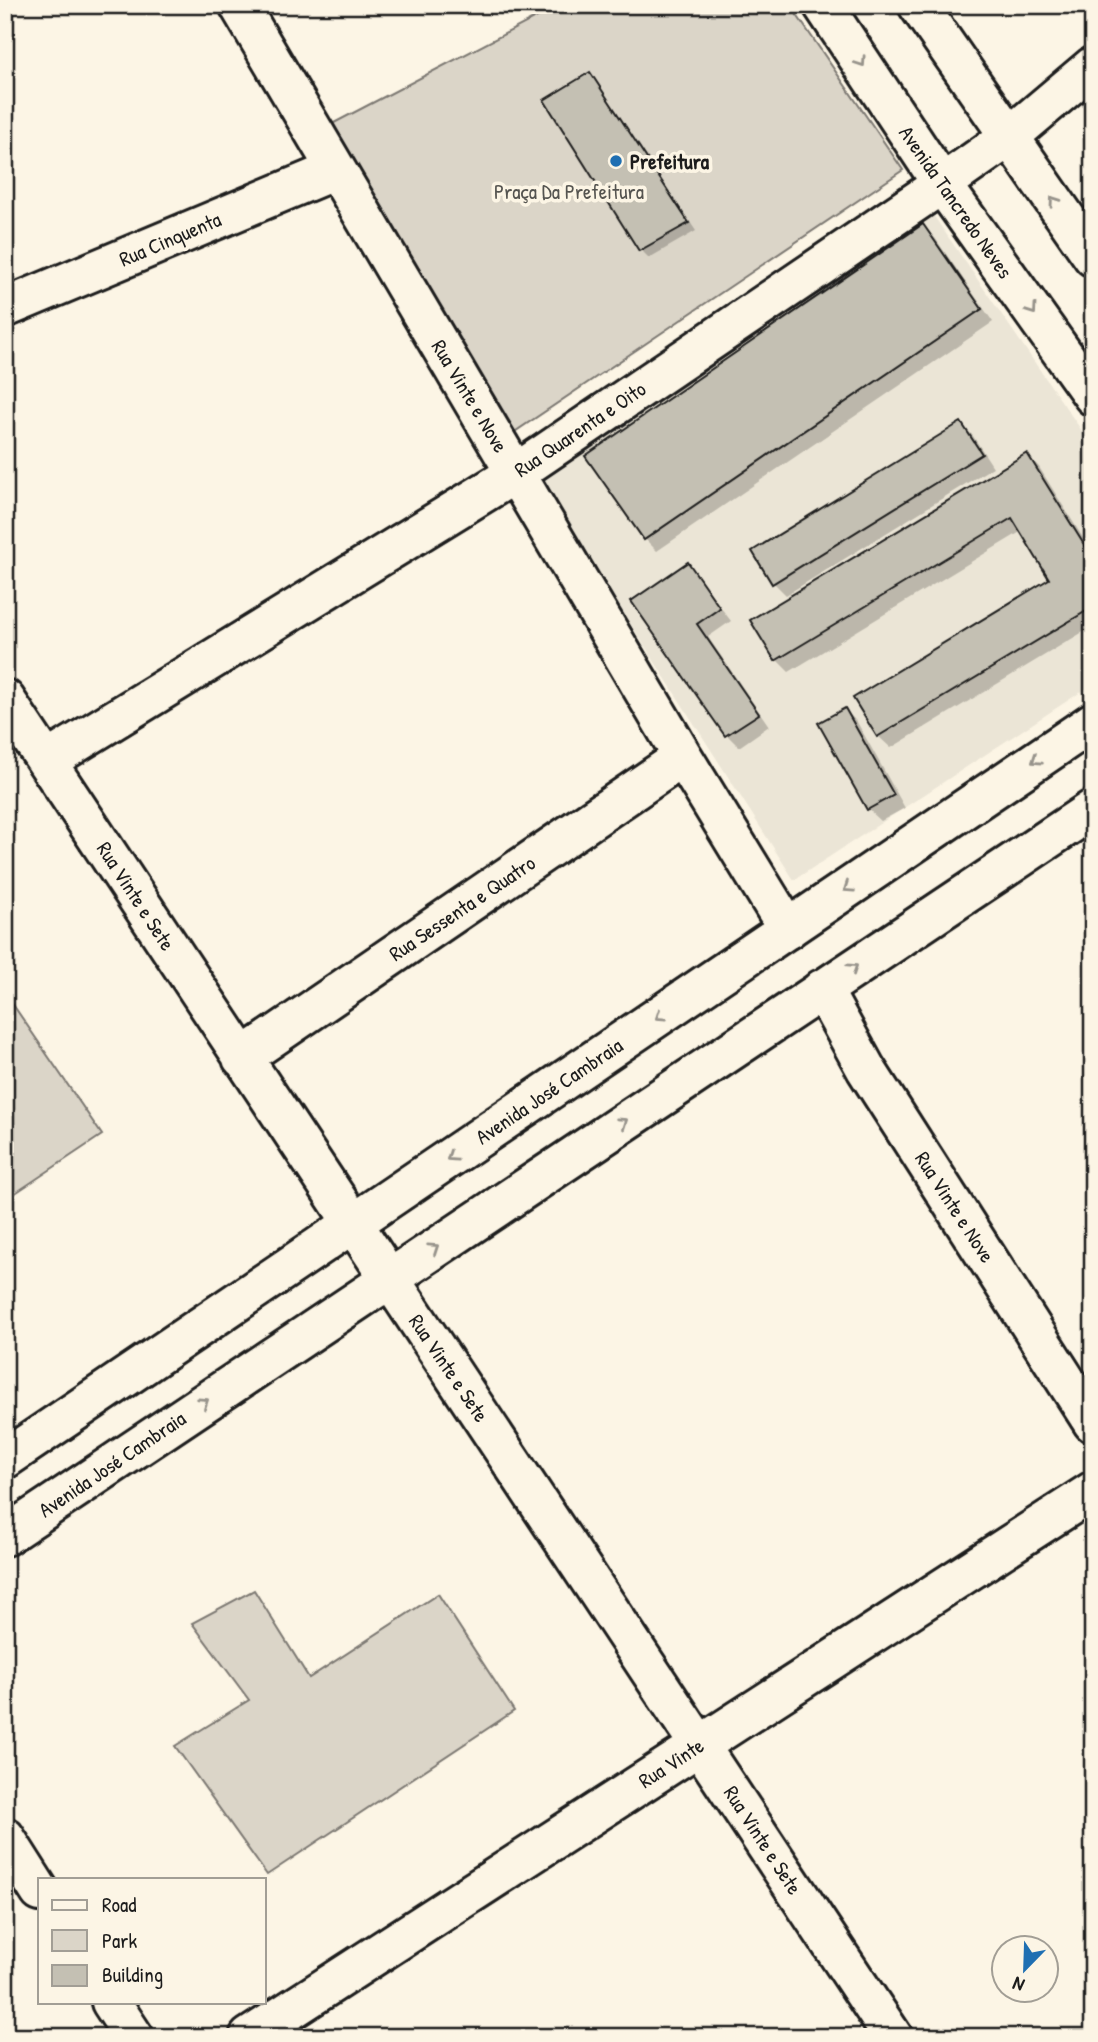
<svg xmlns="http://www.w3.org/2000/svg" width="1098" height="2042" font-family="'Patrick Hand',sans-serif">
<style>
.built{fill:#ebe5d6}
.green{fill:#dbd5c8;stroke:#7c7872;stroke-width:2}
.shadow{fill:#0003}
.building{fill:#c4c0b3;stroke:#1c1c1c;stroke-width:2}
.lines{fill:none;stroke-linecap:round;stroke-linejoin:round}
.minor-casing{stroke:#1c1c1c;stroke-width:44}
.major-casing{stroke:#1c1c1c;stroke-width:44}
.minor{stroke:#fcf5e5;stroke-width:38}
.major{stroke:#fcf5e5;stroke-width:38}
.oneway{stroke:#97938b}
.poi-dot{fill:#1f6fb2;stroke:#fcf5e5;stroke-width:2.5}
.labels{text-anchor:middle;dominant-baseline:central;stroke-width:7;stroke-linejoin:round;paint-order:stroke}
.poi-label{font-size:21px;font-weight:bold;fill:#1c1c1c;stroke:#fcf5e5;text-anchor:start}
.park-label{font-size:21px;fill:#555450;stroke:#fcf5e5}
.street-label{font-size:21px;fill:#1c1c1c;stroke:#fcf5e5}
</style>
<rect width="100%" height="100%" fill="#fcf5e5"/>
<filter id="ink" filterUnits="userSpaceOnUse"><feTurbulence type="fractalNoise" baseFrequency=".0143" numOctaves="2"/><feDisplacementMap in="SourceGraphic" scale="14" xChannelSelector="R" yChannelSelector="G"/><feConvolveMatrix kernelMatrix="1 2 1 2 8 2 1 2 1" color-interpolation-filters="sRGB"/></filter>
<g filter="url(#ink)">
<path class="built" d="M931 212 1093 447V684L794 880 538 479Z"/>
<path class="green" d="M560 5H790L903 170 513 433 332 124Z
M5 993 102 1135 5 1200Z
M254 1590 309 1678 438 1594 514 1711 267 1875 175 1746 249 1700 192 1623Z"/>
<path class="shadow" d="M590 74 696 231 649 258 641 250Z
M923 226 935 238 993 322 657 551 645 539Z
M961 424 973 436 993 467 786 595 774 583Z
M1027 455 1039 467 1093 554V626L891 748 878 736 1052 580 1022 531 789 672 777 660 752 620Z
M688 565 731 621 708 637 769 726 739 747 727 735 634 602Z
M845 710 857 722 905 808 881 821 868 809Z"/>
<path class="building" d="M590 72 689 223 639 251 544 100Z
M923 224 982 309 644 540 585 456Z
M961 422 982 454 772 584 752 551Z
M1027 453 1093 559V607L877 737 853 698 1049 579 1012 518 775 661 750 620Z
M688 562 720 608 697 624 759 714 725 736 631 601Z
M845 708 894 795 867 810 818 723Z"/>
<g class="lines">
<g class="minor-casing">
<path id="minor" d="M239 5 683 757 788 929
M823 5 942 184 1093 396
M918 5 1093 257
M5 308 335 170
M5 699 893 2037
M47 761 516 473 942 184 1009 137 1093 66
M822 989 866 1069 1093 1423
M242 1058 683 757
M5 1837 40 1892
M111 2002 134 2037
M249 2037 1093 1491"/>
</g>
<g class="major-casing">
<path id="major" d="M5 1459 1093 722
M5 1536 1093 809"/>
</g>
<use href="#minor" class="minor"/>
<use href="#major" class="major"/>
</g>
<defs><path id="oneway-chevron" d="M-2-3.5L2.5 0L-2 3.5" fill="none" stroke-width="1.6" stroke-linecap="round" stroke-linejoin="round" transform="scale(1.75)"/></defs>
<g class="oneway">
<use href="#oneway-chevron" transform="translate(861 62) rotate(56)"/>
<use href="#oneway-chevron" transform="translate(1054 201) rotate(-125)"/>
<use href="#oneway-chevron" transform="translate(1032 310) rotate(55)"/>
<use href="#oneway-chevron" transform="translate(1036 760) rotate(146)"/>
<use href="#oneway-chevron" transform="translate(848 888) rotate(146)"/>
<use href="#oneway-chevron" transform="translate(853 968) rotate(-34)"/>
<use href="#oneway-chevron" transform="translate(660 1016) rotate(146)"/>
<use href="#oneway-chevron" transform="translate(623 1122) rotate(-34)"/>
<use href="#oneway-chevron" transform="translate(451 1157) rotate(146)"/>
<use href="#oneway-chevron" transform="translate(434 1248) rotate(-34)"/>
<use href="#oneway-chevron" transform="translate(204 1402) rotate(-34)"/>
</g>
</g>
<circle class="poi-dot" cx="616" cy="161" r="7"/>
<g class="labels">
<g class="poi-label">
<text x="630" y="161">Prefeitura</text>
</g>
<g class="park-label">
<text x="569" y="191">Praça Da Prefeitura</text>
</g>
<g class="street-label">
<text transform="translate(956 202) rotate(55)">Avenida Tancredo Neves</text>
<text transform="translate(170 239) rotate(-23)">Rua Cinquenta</text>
<text transform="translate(470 396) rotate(59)">Rua Vinte e Nove</text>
<text transform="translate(580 429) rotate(-34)">Rua Quarenta e Oito</text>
<text transform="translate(136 896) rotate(57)">Rua Vinte e Sete</text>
<text transform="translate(462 908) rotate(-34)">Rua Sessenta e Quatro</text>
<text transform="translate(549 1091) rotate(-34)">Avenida José Cambraia</text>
<text transform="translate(955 1207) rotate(57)">Rua Vinte e Nove</text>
<text transform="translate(449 1368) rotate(56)">Rua Vinte e Sete</text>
<text transform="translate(112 1464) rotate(-34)">Avenida José Cambraia</text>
<text transform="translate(671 1763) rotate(-33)">Rua Vinte</text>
<text transform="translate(763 1840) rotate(57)">Rua Vinte e Sete</text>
</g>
</g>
<rect width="1098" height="2042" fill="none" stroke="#fcf5e5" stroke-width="28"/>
<rect x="14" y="14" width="1070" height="2014" fill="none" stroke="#1c1c1c" stroke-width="2.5" filter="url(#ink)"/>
<rect x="38" y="1878" width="228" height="126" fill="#fcf5e5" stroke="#a29e95" stroke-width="2"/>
<rect x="52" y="1900" width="35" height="10" fill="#fcf5e5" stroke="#a29e95" stroke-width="2"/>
<text x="102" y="1912" font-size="21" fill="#1c1c1c">Road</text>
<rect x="52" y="1930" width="35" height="21" fill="#dbd5c8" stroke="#a29e95" stroke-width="2"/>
<text x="102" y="1948" font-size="21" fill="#1c1c1c">Park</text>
<rect x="52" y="1965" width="35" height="21" fill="#c4c0b3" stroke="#a29e95" stroke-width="2"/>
<text x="102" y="1982" font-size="21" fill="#1c1c1c">Building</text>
<g transform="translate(1025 1969) rotate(203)"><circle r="33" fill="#fcf5e5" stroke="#a29e95" stroke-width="2"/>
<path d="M0-5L12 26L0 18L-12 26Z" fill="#1f6fb2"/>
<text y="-10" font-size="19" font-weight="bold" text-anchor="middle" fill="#1c1c1c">N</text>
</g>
</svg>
